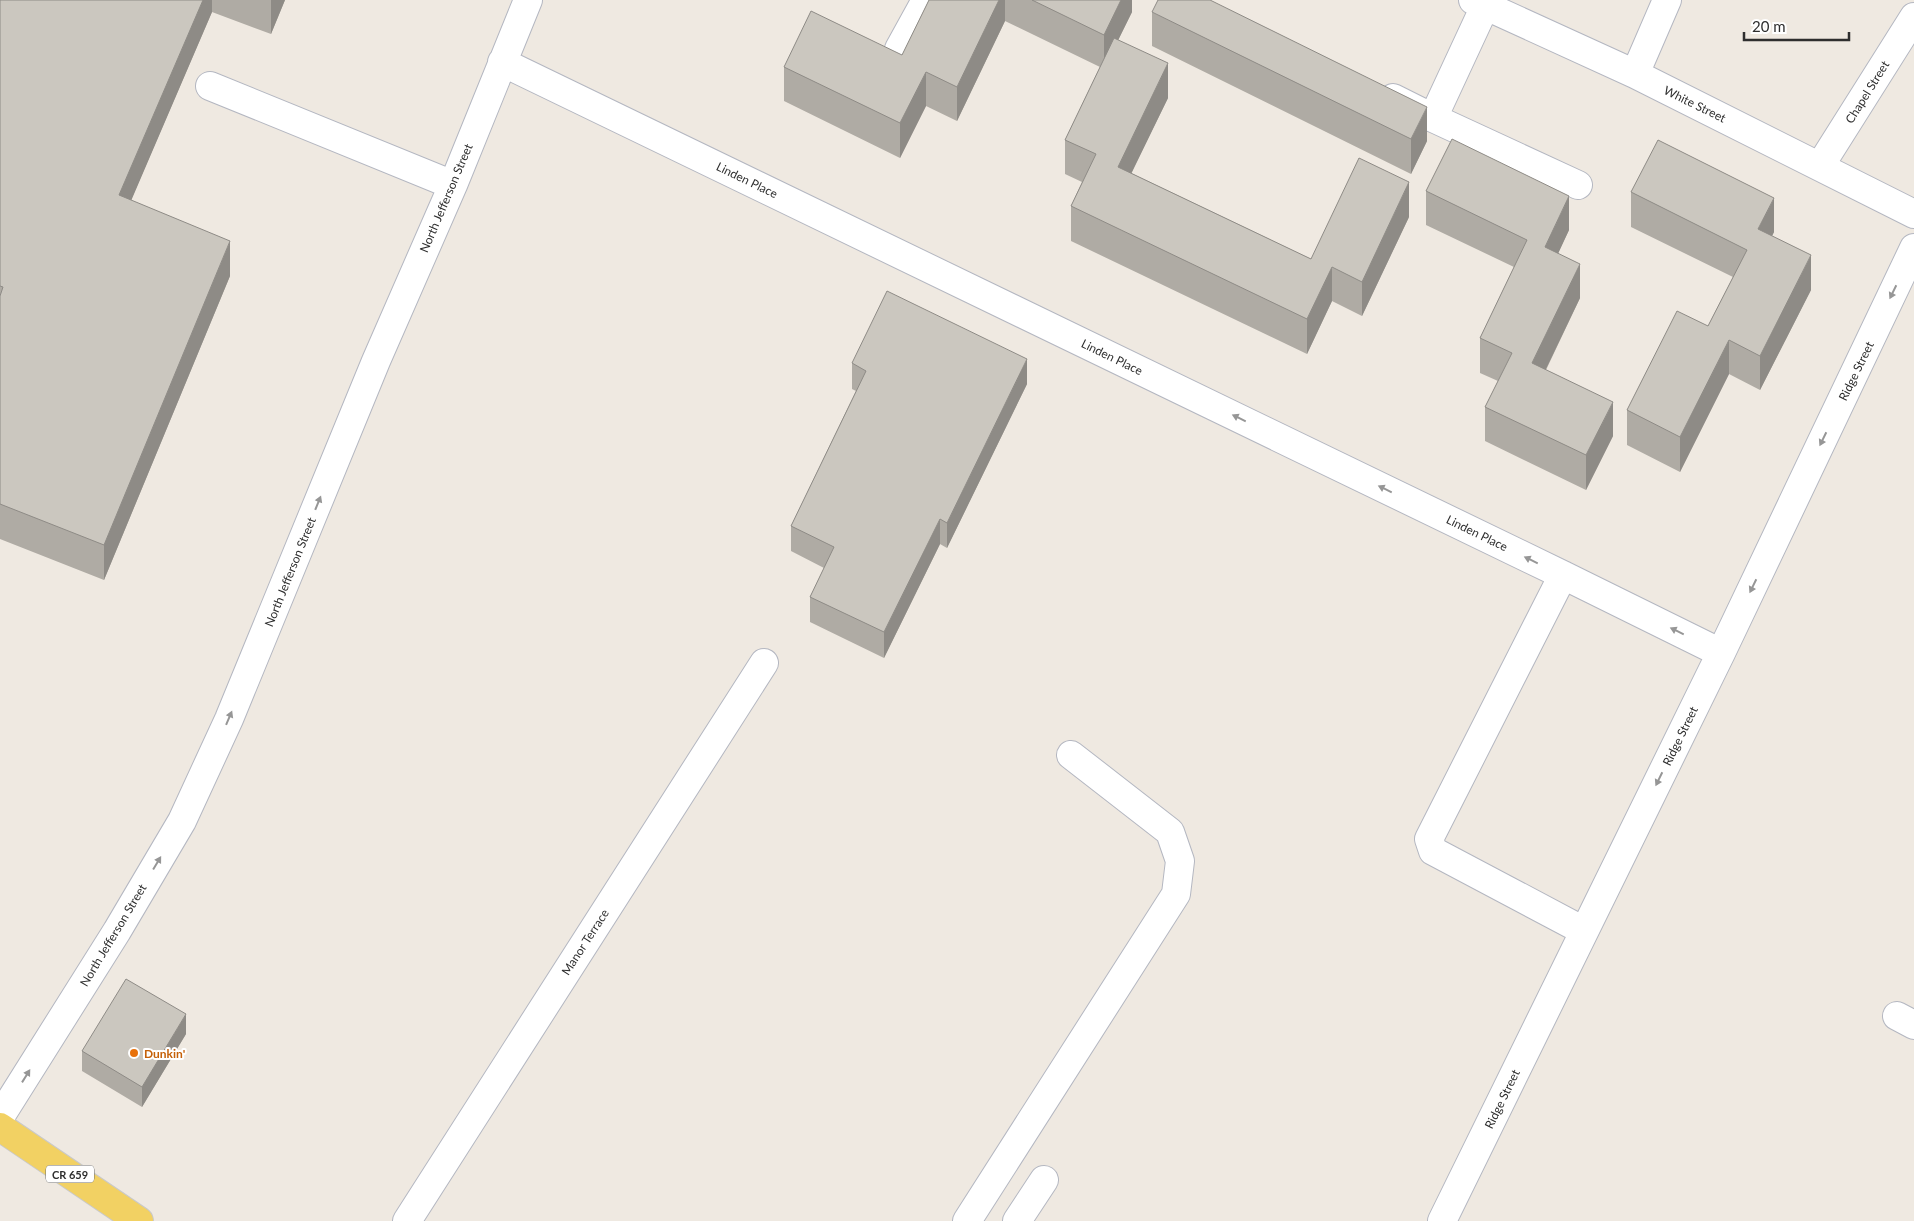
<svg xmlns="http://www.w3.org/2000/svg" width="1914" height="1221" font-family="Lato,sans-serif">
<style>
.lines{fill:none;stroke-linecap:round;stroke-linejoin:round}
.minor-casing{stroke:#b4b7c1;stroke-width:30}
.major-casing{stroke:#c9c9c9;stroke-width:30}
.minor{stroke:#fff;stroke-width:28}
.major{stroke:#f2d163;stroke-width:28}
.wall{fill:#afaba4}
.shaded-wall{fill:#8e8b86}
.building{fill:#cbc7bf;stroke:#8e8b86}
.oneway{fill:#969696}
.food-dot{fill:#e8710a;stroke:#fff;stroke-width:2}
.labels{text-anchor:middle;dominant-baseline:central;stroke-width:4;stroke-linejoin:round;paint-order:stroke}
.shield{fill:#fff;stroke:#6d6d6d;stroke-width:1}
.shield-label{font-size:11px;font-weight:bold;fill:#2e2e2e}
.street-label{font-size:12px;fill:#2e2e2e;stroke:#fff}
.food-label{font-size:12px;font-weight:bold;fill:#c56008;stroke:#fff;text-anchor:start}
</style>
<rect width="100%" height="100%" fill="#efe9e1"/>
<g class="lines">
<g class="minor-casing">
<path id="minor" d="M1473 0 1635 74 1914 214
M899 49 926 0
M502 62 1563 575 1721 653
M1635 74 1667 0
M210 86 453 185
M1393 98 1433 118 1485 6
M1433 118 1578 185
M1820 166 1914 17
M1563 575 1429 839 1433 851 1584 931
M1897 1016 1914 1025
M0 1117 117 931 182 821 229 719 376 361 453 185 528 0
M407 1221 764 663
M967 1221 1176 894 1180 861 1170 832 1071 755
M1017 1221 1044 1180
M1442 1221 1721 653 1914 248"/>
</g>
<g class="major-casing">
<path id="major" d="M0 1127 139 1221"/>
</g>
<use href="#minor" class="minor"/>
<use href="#major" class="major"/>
</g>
<path class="wall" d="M0 0H285L271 34 212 12 131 200 230 276 104 580 0 539Z
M929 0H1132V12L1118 40 1168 98 1131 173 1311 259 1409 217 1362 316 1332 301 1307 354 1071 241V206L1082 182 1065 174V140L1100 67 1005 21 957 121 926 106 900 158 784 101V67L902 55Z
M1152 12 1427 141 1411 174 1152 46Z
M1426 191 1569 230 1558 253 1580 298 1546 370 1613 436 1586 490 1485 441V407L1498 381 1480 373V338L1514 267 1426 225Z
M1631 192 1774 232 1772 236 1811 290 1760 390 1729 374 1680 472 1627 445V410L1708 326 1733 277 1631 227Z
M852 363 1027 384 947 548 940 544 884 658 810 622V597L824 568 791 551V526L856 391 852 389Z
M186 1034 142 1107 82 1071V1051Z"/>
<path class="shaded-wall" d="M203 0H212V12L119 229V195Z
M271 0H285L271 34Z
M999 0H1005V21L957 121V87Z
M1121 0H1132V12L1104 69V35Z
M1168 63V98L1118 201V167Z
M926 72V106L900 158V123Z
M1427 107V141L1411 174V139Z
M1409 182V217L1362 316V282Z
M1569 196V230L1545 282V247Z
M1774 198V232L1758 263V229Z
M230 241V276L104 580V545Z
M1811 255V290L1760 390V356Z
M1580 264V298L1532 398V363Z
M1332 267V301L1307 354V319Z
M1729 340V374L1680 472V437Z
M1027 359V384L947 548V523Z
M1613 402V436L1586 490V455Z
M940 519V544L884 658V632Z
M186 1014V1034L142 1107V1087Z"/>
<path class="building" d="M0 0H203L119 195 230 241 104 545 0 504V296L3 287 0 286Z
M929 0H999L957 87 926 72 900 123 784 67 811 11 902 55Z
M1032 0H1121L1104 35Z
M1158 0H1210L1427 107 1411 139 1152 12Z
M1114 38 1168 63 1118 167 1311 259 1359 158 1409 182 1362 282 1332 267 1307 319 1071 206 1096 154 1065 140Z
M1452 139 1569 196 1545 247 1580 264 1532 363 1613 402 1586 455 1485 407 1512 353 1480 338 1527 240 1426 191Z
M1658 140 1774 198 1758 229 1811 255 1760 356 1729 340 1680 437 1627 410 1677 311 1708 326 1747 250 1631 192Z
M887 291 1027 359 947 523 940 519 884 632 810 597 834 547 791 526 866 371 852 363Z
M126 979 186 1014 142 1087 82 1051Z"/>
<defs><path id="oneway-solid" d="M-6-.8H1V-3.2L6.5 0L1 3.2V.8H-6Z" transform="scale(1.25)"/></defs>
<g class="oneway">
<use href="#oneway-solid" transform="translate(1893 292) rotate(116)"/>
<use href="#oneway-solid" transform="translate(1239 418) rotate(-154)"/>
<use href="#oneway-solid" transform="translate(1823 439) rotate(116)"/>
<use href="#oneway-solid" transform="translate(1385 489) rotate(-154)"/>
<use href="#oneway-solid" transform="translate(318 503) rotate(-68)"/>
<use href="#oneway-solid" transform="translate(1531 560) rotate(-154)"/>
<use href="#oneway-solid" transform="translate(1753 586) rotate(116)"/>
<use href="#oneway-solid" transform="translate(1677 631) rotate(-154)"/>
<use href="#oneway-solid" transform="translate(229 718) rotate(-67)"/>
<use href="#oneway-solid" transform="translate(1659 779) rotate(116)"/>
<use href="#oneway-solid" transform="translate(157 863) rotate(-59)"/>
<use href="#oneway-solid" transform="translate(26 1076) rotate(-58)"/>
</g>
<circle class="food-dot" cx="134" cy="1053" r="5"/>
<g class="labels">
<rect class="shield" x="46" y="1165.5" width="48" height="17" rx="4"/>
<g class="shield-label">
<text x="70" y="1174">CR 659</text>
</g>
<g class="street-label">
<text transform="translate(1867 92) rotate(-58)">Chapel Street</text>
<text transform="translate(1695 104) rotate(26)">White Street</text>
<text transform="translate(747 180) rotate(26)">Linden Place</text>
<text transform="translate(446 198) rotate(-67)">North Jefferson Street</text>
<text transform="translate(1112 357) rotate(26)">Linden Place</text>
<text transform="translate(1856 371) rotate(-64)">Ridge Street</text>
<text transform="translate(1477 533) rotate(26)">Linden Place</text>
<text transform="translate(290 572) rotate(-68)">North Jefferson Street</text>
<text transform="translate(1680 736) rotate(-64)">Ridge Street</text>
<text transform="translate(113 935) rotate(-59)">North Jefferson Street</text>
<text transform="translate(585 942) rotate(-57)">Manor Terrace</text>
<text transform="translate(1502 1099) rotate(-64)">Ridge Street</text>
</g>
<g class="food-label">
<text x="144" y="1053">Dunkin'</text>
</g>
</g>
<path d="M1744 32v8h105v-8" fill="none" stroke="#2e2e2e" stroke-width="2.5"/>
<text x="1752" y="32" font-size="15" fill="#2e2e2e" stroke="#ffffff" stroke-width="4" paint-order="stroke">20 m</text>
</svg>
